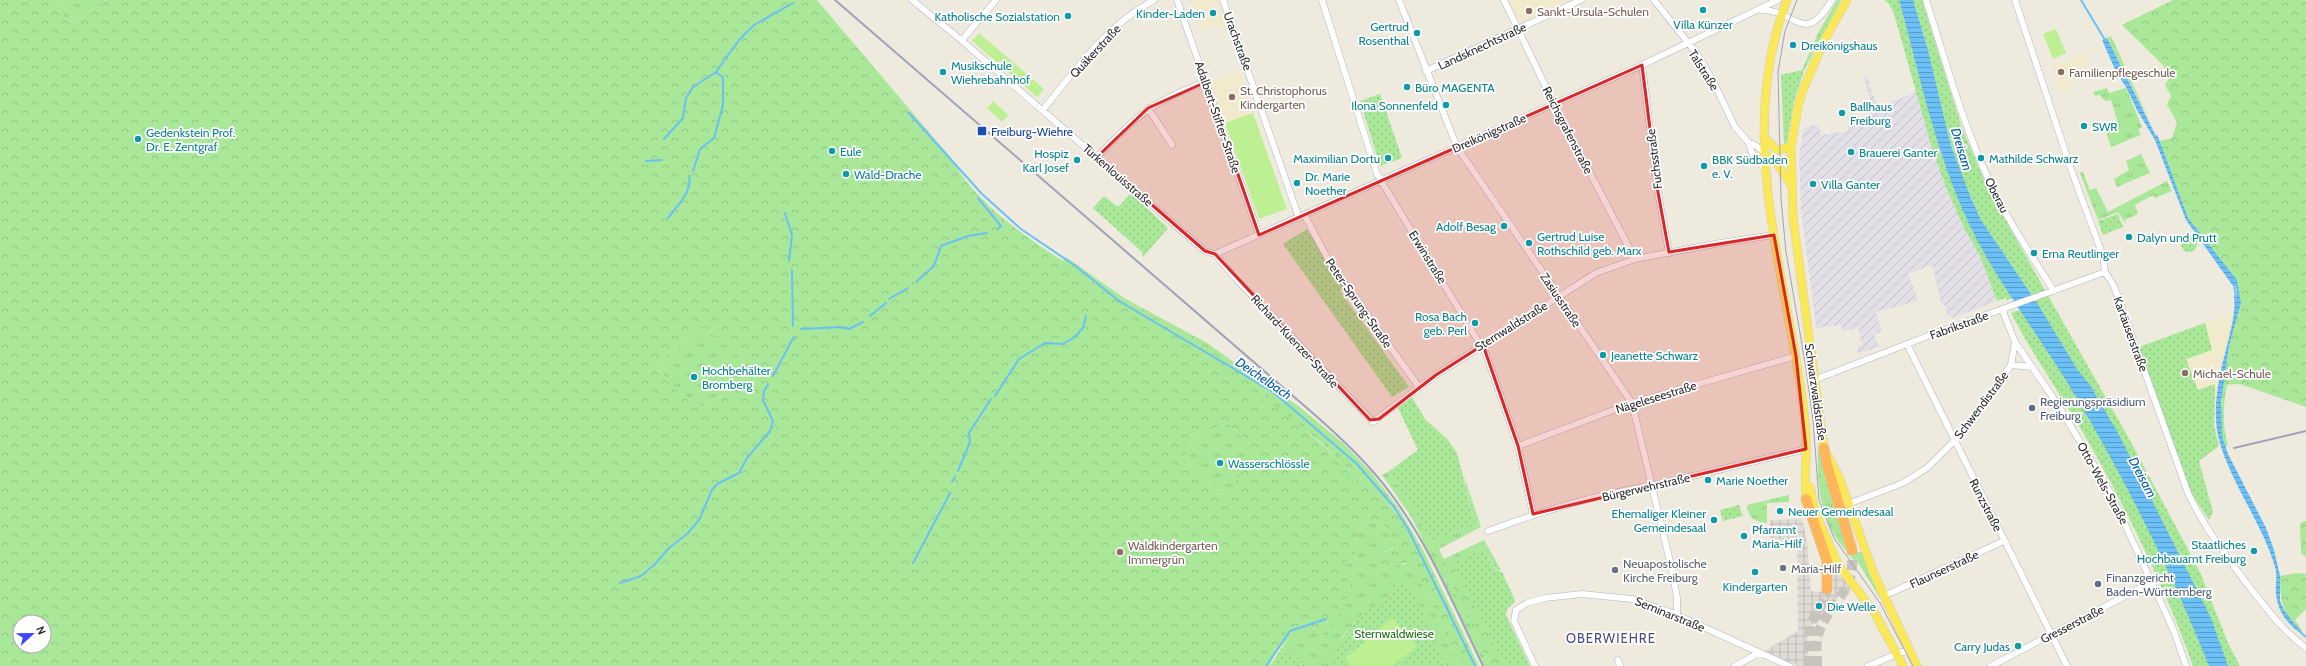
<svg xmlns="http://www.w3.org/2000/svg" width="2306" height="666" font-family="Cabin,sans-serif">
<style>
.industrial{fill:url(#industrial-furrows)}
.education{fill:#f1eacd}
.grass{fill:url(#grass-tufts)}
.forest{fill:url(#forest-crowns);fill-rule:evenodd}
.park{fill:url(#park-dots)}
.pitch{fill:#bdf093}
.plaza{fill:url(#plaza-grid)}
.water{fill:url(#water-rules)}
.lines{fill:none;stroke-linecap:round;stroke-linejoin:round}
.stream{stroke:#6bc0f7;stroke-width:2}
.highway-tunnel{stroke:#c8c4bb;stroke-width:10;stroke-dasharray:10 5;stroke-linecap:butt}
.minor-casing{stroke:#b2b3c1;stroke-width:7}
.major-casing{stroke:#cdcdcd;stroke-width:9}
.highway-casing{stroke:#cdcdcd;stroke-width:11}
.minor{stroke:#fff;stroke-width:6}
.major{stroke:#fae858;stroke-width:8}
.highway{stroke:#ffb559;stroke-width:10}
.tram{stroke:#a0a1b8;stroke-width:1}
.rail{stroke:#a0a1b8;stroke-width:2}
.marked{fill:#d62828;fill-opacity:0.2;stroke:#d62828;stroke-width:3;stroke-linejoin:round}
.culture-dot{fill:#0f9aa8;stroke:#fff;stroke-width:1.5}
.education-dot{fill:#8d6e63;stroke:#fff;stroke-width:1.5}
.transit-dot{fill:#1a4fb4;stroke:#fff;stroke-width:1.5}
.service-dot{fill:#5c6f8a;stroke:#fff;stroke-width:1.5}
.worship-dot{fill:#6b7280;stroke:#fff;stroke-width:1.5}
.labels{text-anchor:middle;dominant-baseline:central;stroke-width:3.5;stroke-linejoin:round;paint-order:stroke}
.education-label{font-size:12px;fill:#785e54;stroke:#fff;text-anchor:start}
.culture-label{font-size:12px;fill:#0d838f;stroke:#fff;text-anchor:start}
.street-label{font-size:12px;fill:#2d2d2d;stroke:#fff}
.transit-label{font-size:12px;fill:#164399;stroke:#fff;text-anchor:start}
.service-label{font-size:12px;fill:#4e5e75;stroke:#fff;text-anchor:start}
.worship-label{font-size:12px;fill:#5b616d;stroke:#fff;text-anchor:start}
.park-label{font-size:12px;fill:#1e7016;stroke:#fff}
.water-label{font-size:13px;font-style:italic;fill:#055ca8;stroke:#fff}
.neighbourhood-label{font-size:13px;letter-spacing:1px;fill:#494c81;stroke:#fff}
</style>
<defs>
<pattern id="industrial-furrows" width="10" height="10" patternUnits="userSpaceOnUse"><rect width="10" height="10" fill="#e2dfe7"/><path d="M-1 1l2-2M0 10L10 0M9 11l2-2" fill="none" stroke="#c2c0c6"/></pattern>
<pattern id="grass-tufts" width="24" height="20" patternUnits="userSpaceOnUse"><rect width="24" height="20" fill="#a9e898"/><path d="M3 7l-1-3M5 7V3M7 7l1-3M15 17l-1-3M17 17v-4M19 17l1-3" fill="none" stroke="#92c783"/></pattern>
<pattern id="forest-crowns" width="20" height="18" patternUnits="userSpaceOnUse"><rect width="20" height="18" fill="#a9e898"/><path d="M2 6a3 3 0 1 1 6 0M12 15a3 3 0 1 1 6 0" fill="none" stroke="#92c783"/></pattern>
<pattern id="park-dots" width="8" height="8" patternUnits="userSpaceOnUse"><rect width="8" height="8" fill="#a9e898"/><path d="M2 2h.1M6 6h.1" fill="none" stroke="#92c783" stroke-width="1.8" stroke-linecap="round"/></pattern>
<pattern id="plaza-grid" width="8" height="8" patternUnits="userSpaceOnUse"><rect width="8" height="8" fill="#dfdcd6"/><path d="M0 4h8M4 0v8" fill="none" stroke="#c0bdb8"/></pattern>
<pattern id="water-rules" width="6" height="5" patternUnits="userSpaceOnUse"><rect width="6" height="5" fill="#6bc0f7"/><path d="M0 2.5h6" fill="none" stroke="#589cc8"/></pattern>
</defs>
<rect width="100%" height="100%" fill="#efeade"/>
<path class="industrial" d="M1868 76 1870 88 1879 107 1913 93 1916 89 1945 185 1964 228 1980 256 1997 301 1952 318 1950 315 1947 316 1945 305 1942 306 1932 265 1908 274 1918 301 1876 312 1882 332 1874 334 1879 347 1858 353 1857 346 1862 345 1858 328 1843 331 1841 325 1816 328 1801 209 1799 154 1804 127 1819 125 1821 135 1848 131V125L1868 122 1871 102 1864 77Z"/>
<path class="education" d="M1191 0H1217L1225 24 1202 31Z
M1509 0H1568L1519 23Z
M2084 52 2089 63 2069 72 2074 88 2060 93 2052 67Z
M1240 71 1255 112 1224 123 1209 82Z
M2235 314 2225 349 2216 419 2172 437 2139 347Z"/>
<path class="grass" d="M57 0H106L84 17 68 21 58 10Z
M1837 0H1841L1804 71 1802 70 1818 33Z
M2111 36 2150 122 2107 38Z
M2107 88 2109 93 2126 88 2142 127 2138 130 2141 135 2111 147 2106 131 2119 127 2111 100 2105 101 2100 95 2095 96 2093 92Z
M2141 154 2150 173 2117 187 2114 179 2129 170 2126 161Z
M2083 172 2090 190 2096 188 2108 212 2167 181 2172 191 2155 198 2153 195 2135 205 2138 214 2125 220 2126 224 2118 212 2098 220 2080 173Z
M705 327 754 370 708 407C688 406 669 384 658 368 670 343 691 343 705 327Z
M2223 385H2227C2223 405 2222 426 2228 445L2225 447C2218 427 2221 405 2223 385Z
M1268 386 1297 405 1344 444 1371 472 1399 509 1423 550 1479 666H1474L1426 567 1416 572 1460 666H1446L1437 647 1394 592 1354 623 1344 635 1330 666H1301L1304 661 1280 650C1286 641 1300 624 1313 628 1318 629 1323 633 1327 635L1351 587 1343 567V562L1355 560 1359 525 1381 520 1397 546 1383 552 1377 559C1382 570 1395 565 1406 564L1396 511 1352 460 1361 480 1353 484C1339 448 1293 422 1263 401Z
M1228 424 1258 451 1227 494 1216 493 1207 481 1189 466 1186 454 1197 434Z
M1818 443 1826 478 1850 552H1863L1880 593V598L1856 559 1854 561C1848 552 1840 545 1835 536 1818 509 1817 474 1818 443Z
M1388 472 1410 502 1432 542 1475 523 1463 473 1481 527 1439 549 1444 559 1484 540 1501 570H1497L1483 549 1443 566 1489 666H1484L1412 518 1382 475Z"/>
<path class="forest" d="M0 0H57L58 10 68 21 84 17 106 0H817L950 157C975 202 1021 234 1063 261L1066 257 1124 298 1207 343 1268 386 1263 401 1276 407 1303 428 1343 463 1353 483 1361 479 1351 459C1379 488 1404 520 1421 557L1391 568 1379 564 1377 559 1378 555 1397 546 1381 520 1359 525 1355 560 1344 562 1343 567 1351 587 1344 605 1327 636 1314 628C1296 627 1274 650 1270 666H0ZM705 327 754 370 708 407C688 406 669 384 658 368 670 343 691 343 705 327ZM1228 424 1258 451 1226 494 1216 493 1207 481 1189 466 1186 454 1197 434ZM20 622H44V646H20Z
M2173 0H2306V407L2240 384 2223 385 2229 346 2241 303 2237 280 2188 218 2159 141 2172 138 2177 122 2167 105 2171 96 2165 85 2169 78 2163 65 2122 25Z
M1789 495V502L1767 503V523C1753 521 1749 519 1747 505Z
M2306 521V557L2301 553 2300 523Z
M1452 562 1506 666H1489L1443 566Z
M1426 567 1474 666H1460L1416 572Z
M2296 573 2306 574V609L2295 620 2302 631C2282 617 2280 599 2280 576Z"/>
<path class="park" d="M1884 0H1899L1941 154 1957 195 1971 228 2012 297 2007 301 2006 298 1997 301 1980 256 1964 228 1945 185 1932 148 1894 14 1889 4Z
M1913 0H1922L1962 128 1988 189 2132 444 2200 572 2228 643 2240 666H2193C2168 595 2134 525 2098 459 2071 409 2037 363 2011 313L2037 303 1981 220 1961 174 1951 146 1928 50Z
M1802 70 1804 71 1794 101 1787 142 1784 146 1781 75Z
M1380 94 1402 158 1380 166 1360 101Z
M1131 193 1168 228 1143 257 1142 252 1093 208 1104 196 1118 207Z
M2118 214 2123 227 2103 235 2098 221Z
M1307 229 1344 288 1340 291 1409 387 1392 397 1283 244Z
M2181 244a8 8 0 1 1 16 0a8 8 0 1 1-16 0Z
M2205 323 2212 350 2186 359 2198 390 2215 384 2214 425 2219 446 2199 461 2213 512 2209 520 2190 491 2139 347Z
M1412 397 1425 419 1448 440 1457 453 1475 523 1432 542 1410 502 1388 472 1418 450 1398 408Z
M1739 505 1743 516 1723 521 1720 510Z
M1483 549 1496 570 1502 572 1515 600 1514 603 1507 609 1506 615 1530 666H1506L1452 562Z
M1402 581 1413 592 1446 666H1330C1337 643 1351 623 1371 608 1379 602 1387 598 1394 592V585Z
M1280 650 1304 661 1301 666H1270Z"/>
<path class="pitch" d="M2056 29 2066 53 2053 59 2043 34Z
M979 33 1044 89 1037 97 972 41Z
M993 101 1008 115 1002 122 987 108Z
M1253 113 1287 209 1259 219 1225 123Z
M1393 618 1417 646 1393 666H1351L1345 658Z"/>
<path class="plaza" d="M1802 519 1807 541 1811 591 1833 593V567L1835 564 1853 589 1843 593 1829 604 1818 622 1807 627 1809 666H1799L1763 652 1798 631 1797 540 1770 539V520Z"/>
<path class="water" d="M1899 0H1913L1928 50 1951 146 1971 198 1981 220 2039 306 2077 369 2090 385 2118 433 2211 618 2228 666H2209C2172 573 2127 483 2076 397 2042 339 1999 286 1970 226 1936 155 1920 76 1899 0Z
M2107 38 2156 136 2157 134 2188 218 2237 280 2241 303 2229 346 2221 402 2222 436 2228 454 2266 528 2274 550 2280 576V601L2284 610 2296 626 2302 631 2299 632C2286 622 2278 611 2276 594 2275 585 2278 577 2275 567 2262 520 2217 464 2216 419 2215 396 2220 371 2226 350 2230 332 2236 315 2234 296L2237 295 2236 286H2233L2186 220 2155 140 2137 110 2126 87 2117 74 2102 40Z"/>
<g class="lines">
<path class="stream" d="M2081 0 2105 40
M909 113 982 194 1021 229 1077 267 1119 301 1273 392 1357 464 1393 506 1408 529 1475 666
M664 139 683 118 686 98 693 87 716 72 739 40 754 25 793 3
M646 161 662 160
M693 171 700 149 714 138 723 105V78L716 72
M978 198 1001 226 998 229
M785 213 792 235 789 261
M668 218C676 207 693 191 689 176
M792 270 793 326
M917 281 934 266 941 246 968 236 987 233
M2234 285 2236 298
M889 299 908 288
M870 316 886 303
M801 329 841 327 849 329 863 322
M773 376 792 340 795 338
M995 396 1019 359 1045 343 1063 344 1075 337 1083 328 1086 316
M958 471 970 442 969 433 991 399
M952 482 955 477
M913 563 950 493
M620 583 641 576 655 564 669 548 688 533 699 520 712 490 717 484 739 473 747 458 770 431 773 421 763 400 764 391 768 385
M2298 630 2306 637
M1266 666 1290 631 1326 619"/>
<path class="highway-tunnel" d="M1809 666 1810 625 1824 600 1827 589
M1817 666C1817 654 1815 640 1820 629 1835 595 1855 594 1852 550"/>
<g class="minor-casing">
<path id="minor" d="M912 0 960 39 1205 251 1215 254
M1177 0 1259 235
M1223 0 1299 218
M1322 0 1377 174 1486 354 1518 446 1533 514
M1399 0 1457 147 1632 403 1673 574 1677 598V616
M1504 0 1554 104 1635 259
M1654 0 1697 54 1712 79 1735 127 1749 143 1752 153 1765 169
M1926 0C1945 59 1961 119 1987 176 2005 217 2030 253 2054 291
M2015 0 2072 172 2103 256 2105 272 2114 286 2188 493C2204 527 2226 556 2248 585 2266 608 2283 631 2306 648
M1762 10C1796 10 1804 47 1832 0
M962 40 996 0
M1642 65 1658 192 1669 253
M1426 71 1581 0
M1148 108 1172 145
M1043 110C1075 70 1108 24 1154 0
M1749 143 1755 145 1765 153
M1097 157C1135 117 1152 101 1206 82
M1305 216 1330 263 1419 387
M1215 254 1238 281 1373 422 1436 375 1596 273 1635 259 1720 243 1774 235
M1215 254 1642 65 1778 0
M2002 309 2015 342 2058 405 2110 492 2174 631 2186 666
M1907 344 2067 666
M2011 365 2032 367
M1814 380 1933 334 2105 272
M1518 446 1632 403 1796 356
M1848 504 1903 483 1927 468 1964 431 2011 365 2015 342
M1488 531C1540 512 1596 494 1651 486L1806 449
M1884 596 2004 541
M1618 660 1620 666
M1535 666 1514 621 1516 610 1527 603 1545 598 1582 594 1632 599 1670 612 1789 666
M1735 666 1759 653
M1868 666 1902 652 1910 651
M1991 666 2152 582"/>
</g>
<g class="major-casing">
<path id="major" d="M1787 0C1737 127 1782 262 1801 390 1803 406 1806 422 1806 438 1807 459 1804 478 1806 499
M1847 0 1825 39 1803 90 1798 106 1791 147 1793 218 1824 448 1839 477 1874 574 1917 666
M1765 138 1777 150 1791 147
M1765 153 1777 164 1790 183
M1810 487 1815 512 1839 566 1874 612 1903 666"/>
</g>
<g class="highway-casing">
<path id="highway" d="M1824 448 1827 465 1852 550
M1806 499 1827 561V589"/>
</g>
<use href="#minor" class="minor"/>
<use href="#major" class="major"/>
<use href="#highway" class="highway"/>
<path class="tram" d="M1797 0 1785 31 1778 72 1781 199 1786 252 1805 362 1813 420 1819 500 1834 538 1880 603 1913 666"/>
<path class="rail" d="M835 0 1315 415C1342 439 1369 464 1391 494 1430 546 1455 608 1483 666
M2234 448 2306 431"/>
</g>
<path class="marked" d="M1642 65 1658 192 1669 252 1774 235 1796 356 1806 449 1533 514 1518 446 1483 345 1436 375 1379 419 1370 420 1215 254 1205 251 1097 157 1148 108 1206 82 1259 235Z"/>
<g class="culture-dot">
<circle cx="1703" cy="10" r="4"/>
<circle cx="1213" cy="13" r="4"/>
<circle cx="1068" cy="16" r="4"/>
<circle cx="1417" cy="33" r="4"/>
<circle cx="1793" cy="45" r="4"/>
<circle cx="943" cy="72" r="4"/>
<circle cx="1407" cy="87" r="4"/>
<circle cx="1446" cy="105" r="4"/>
<circle cx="1842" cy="113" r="4"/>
<circle cx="2084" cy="126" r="4"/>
<circle cx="138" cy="139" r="4"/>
<circle cx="832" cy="151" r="4"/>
<circle cx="1851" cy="152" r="4"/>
<circle cx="1388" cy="158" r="4"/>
<circle cx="1981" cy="158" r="4"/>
<circle cx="1077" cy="160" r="4"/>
<circle cx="1704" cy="166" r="4"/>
<circle cx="846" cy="174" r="4"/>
<circle cx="1297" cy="183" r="4"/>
<circle cx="1813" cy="184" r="4"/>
<circle cx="1504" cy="226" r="4"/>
<circle cx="2129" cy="237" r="4"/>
<circle cx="1529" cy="243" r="4"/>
<circle cx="2034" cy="253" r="4"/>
<circle cx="1475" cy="323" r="4"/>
<circle cx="1603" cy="355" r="4"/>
<circle cx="694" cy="377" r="4"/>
<circle cx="1220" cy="463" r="4"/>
<circle cx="1708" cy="480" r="4"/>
<circle cx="1780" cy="511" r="4"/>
<circle cx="1714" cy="520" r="4"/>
<circle cx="1744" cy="536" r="4"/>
<circle cx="2254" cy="551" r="4"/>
<circle cx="1755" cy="572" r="4"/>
<circle cx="1819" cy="606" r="4"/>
<circle cx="2018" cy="646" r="4"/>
</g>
<g class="education-dot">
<circle cx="1529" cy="11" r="4"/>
<circle cx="2061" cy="72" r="4"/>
<circle cx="1232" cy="97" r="4"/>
<circle cx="2185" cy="373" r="4"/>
<circle cx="1120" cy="552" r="4"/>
</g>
<rect class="transit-dot" x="977" y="126" width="10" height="10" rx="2"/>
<g class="service-dot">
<circle cx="2032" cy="408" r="4"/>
<circle cx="2098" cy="584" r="4"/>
</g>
<g class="worship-dot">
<circle cx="1783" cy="568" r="4"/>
<circle cx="1615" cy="570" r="4"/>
</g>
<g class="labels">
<g class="education-label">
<text x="1537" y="11">Sankt-Ursula-Schulen</text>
<text x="2069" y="72">Familienpflegeschule</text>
<text x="1240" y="90">St. Christophorus<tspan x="1240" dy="14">Kindergarten</tspan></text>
<text x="2193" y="373">Michael-Schule</text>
<text x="1128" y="545">Waldkindergarten<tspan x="1128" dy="14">Immergrün</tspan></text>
</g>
<g class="culture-label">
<text x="1205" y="13" text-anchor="end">Kinder-Laden</text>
<text x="1060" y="16" text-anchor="end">Katholische Sozialstation</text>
<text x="1703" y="24" text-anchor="middle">Villa Künzer</text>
<text x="1409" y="26" text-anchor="end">Gertrud<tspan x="1409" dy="14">Rosenthal</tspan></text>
<text x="1801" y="45">Dreikönigshaus</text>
<text x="951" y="65">Musikschule<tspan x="951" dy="14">Wiehrebahnhof</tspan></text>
<text x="1415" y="87">Büro MAGENTA</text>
<text x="1438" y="105" text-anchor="end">Ilona Sonnenfeld</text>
<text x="1850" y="106">Ballhaus<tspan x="1850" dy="14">Freiburg</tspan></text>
<text x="2092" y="126">SWR</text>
<text x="146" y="132">Gedenkstein Prof.<tspan x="146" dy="14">Dr. E. Zentgraf</tspan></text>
<text x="840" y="151">Eule</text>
<text x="1859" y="152">Brauerei Ganter</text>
<text x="1069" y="153" text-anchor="end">Hospiz<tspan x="1069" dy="14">Karl Josef</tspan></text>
<text x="1380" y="158" text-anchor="end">Maximilian Dortu</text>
<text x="1989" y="158">Mathilde Schwarz</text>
<text x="1712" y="159">BBK Südbaden<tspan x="1712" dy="14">e. V.</tspan></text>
<text x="854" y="174">Wald-Drache</text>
<text x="1305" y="176">Dr. Marie<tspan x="1305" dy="14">Noether</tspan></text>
<text x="1821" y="184">Villa Ganter</text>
<text x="1496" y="226" text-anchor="end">Adolf Besag</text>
<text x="1537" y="236">Gertrud Luise<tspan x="1537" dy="14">Rothschild geb. Marx</tspan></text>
<text x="2137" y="237">Dalyn und Prutt</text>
<text x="2042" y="253">Erna Reutlinger</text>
<text x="1467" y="316" text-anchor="end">Rosa Bach<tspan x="1467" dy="14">geb. Perl</tspan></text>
<text x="1611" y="355">Jeanette Schwarz</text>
<text x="702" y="370">Hochbehälter<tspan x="702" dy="14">Bromberg</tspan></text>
<text x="1228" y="463">Wasserschlössle</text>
<text x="1716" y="480">Marie Noether</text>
<text x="1788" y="511">Neuer Gemeindesaal</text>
<text x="1706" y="513" text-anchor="end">Ehemaliger Kleiner<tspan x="1706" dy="14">Gemeindesaal</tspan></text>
<text x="1752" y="529">Pfarramt<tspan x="1752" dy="14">Maria-Hilf</tspan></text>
<text x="2246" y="544" text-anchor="end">Staatliches<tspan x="2246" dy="14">Hochbauamt Freiburg</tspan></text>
<text x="1755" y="586" text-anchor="middle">Kindergarten</text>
<text x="1827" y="606">Die Welle</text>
<text x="2010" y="646" text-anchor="end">Carry Judas</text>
</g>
<g class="street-label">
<text transform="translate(1238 41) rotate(70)">Urachstraße</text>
<text transform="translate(1482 46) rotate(-25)">Landsknechtstraße</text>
<text transform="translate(1095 51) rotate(-47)">Quäkerstraße</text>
<text transform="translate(1704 70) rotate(58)">Talstraße</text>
<text transform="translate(1218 117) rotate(71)">Adalbert-Stifter-Straße</text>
<text transform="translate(1568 130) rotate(63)">Reichsgrafenstraße</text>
<text transform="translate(1489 133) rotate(-24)">Dreikönigstraße</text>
<text transform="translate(1654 159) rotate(-97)">Fuchsstraße</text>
<text transform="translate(1118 175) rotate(41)">Türkenlouisstraße</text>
<text transform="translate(1997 195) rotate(63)">Oberau</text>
<text transform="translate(1428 257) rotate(58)">Erwinstraße</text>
<text transform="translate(1561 300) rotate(56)">Zasiusstraße</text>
<text transform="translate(1359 303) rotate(55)">Peter-Sprung-Straße</text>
<text transform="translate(1959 325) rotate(-20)">Fabrikstraße</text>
<text transform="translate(1511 326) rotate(-32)">Sternwaldstraße</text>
<text transform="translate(2131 334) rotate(70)">Kartäuserstraße</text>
<text transform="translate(1295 341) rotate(47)">Richard-Kuenzer-Straße</text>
<text transform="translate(1816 392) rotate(82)">Schwarzwaldstraße</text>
<text transform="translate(1656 397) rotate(-17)">Nägeleseestraße</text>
<text transform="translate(1981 405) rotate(-53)">Schwendistraße</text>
<text transform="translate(2103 483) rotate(61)">Otto-Wels-Straße</text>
<text transform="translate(1646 487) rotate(-13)">Bürgerwehrstraße</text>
<text transform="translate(1986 505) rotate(63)">Runzstraße</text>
<text transform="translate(1944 569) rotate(-25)">Flaunserstraße</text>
<text transform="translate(1670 614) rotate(22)">Seminarstraße</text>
<text transform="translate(2072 624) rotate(-27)">Gresserstraße</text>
</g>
<g class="transit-label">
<text x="991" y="131">Freiburg-Wiehre</text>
</g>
<g class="service-label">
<text x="2040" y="401">Regierungspräsidium<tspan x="2040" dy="14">Freiburg</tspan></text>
<text x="2106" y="577">Finanzgericht<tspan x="2106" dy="14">Baden-Württemberg</tspan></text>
</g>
<g class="worship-label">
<text x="1623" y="563">Neuapostolische<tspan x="1623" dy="14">Kirche Freiburg</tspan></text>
<text x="1791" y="568">Maria-Hilf</text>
</g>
<g class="park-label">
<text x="1394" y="633">Sternwaldwiese</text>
</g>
<g class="water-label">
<text transform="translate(1962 149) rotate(73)">Dreisam</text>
<text transform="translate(1264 378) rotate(34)">Deichelbach</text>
<text transform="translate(2143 477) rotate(62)">Dreisam</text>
</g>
<g class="neighbourhood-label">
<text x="1611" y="638">OBERWIEHRE</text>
</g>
</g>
<g transform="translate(32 634) rotate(68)"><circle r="19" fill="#ffffff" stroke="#ababab"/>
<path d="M0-3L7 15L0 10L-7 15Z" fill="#3b47ff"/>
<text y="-6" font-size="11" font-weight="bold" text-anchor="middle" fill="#2d2d2d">N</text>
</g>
</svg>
